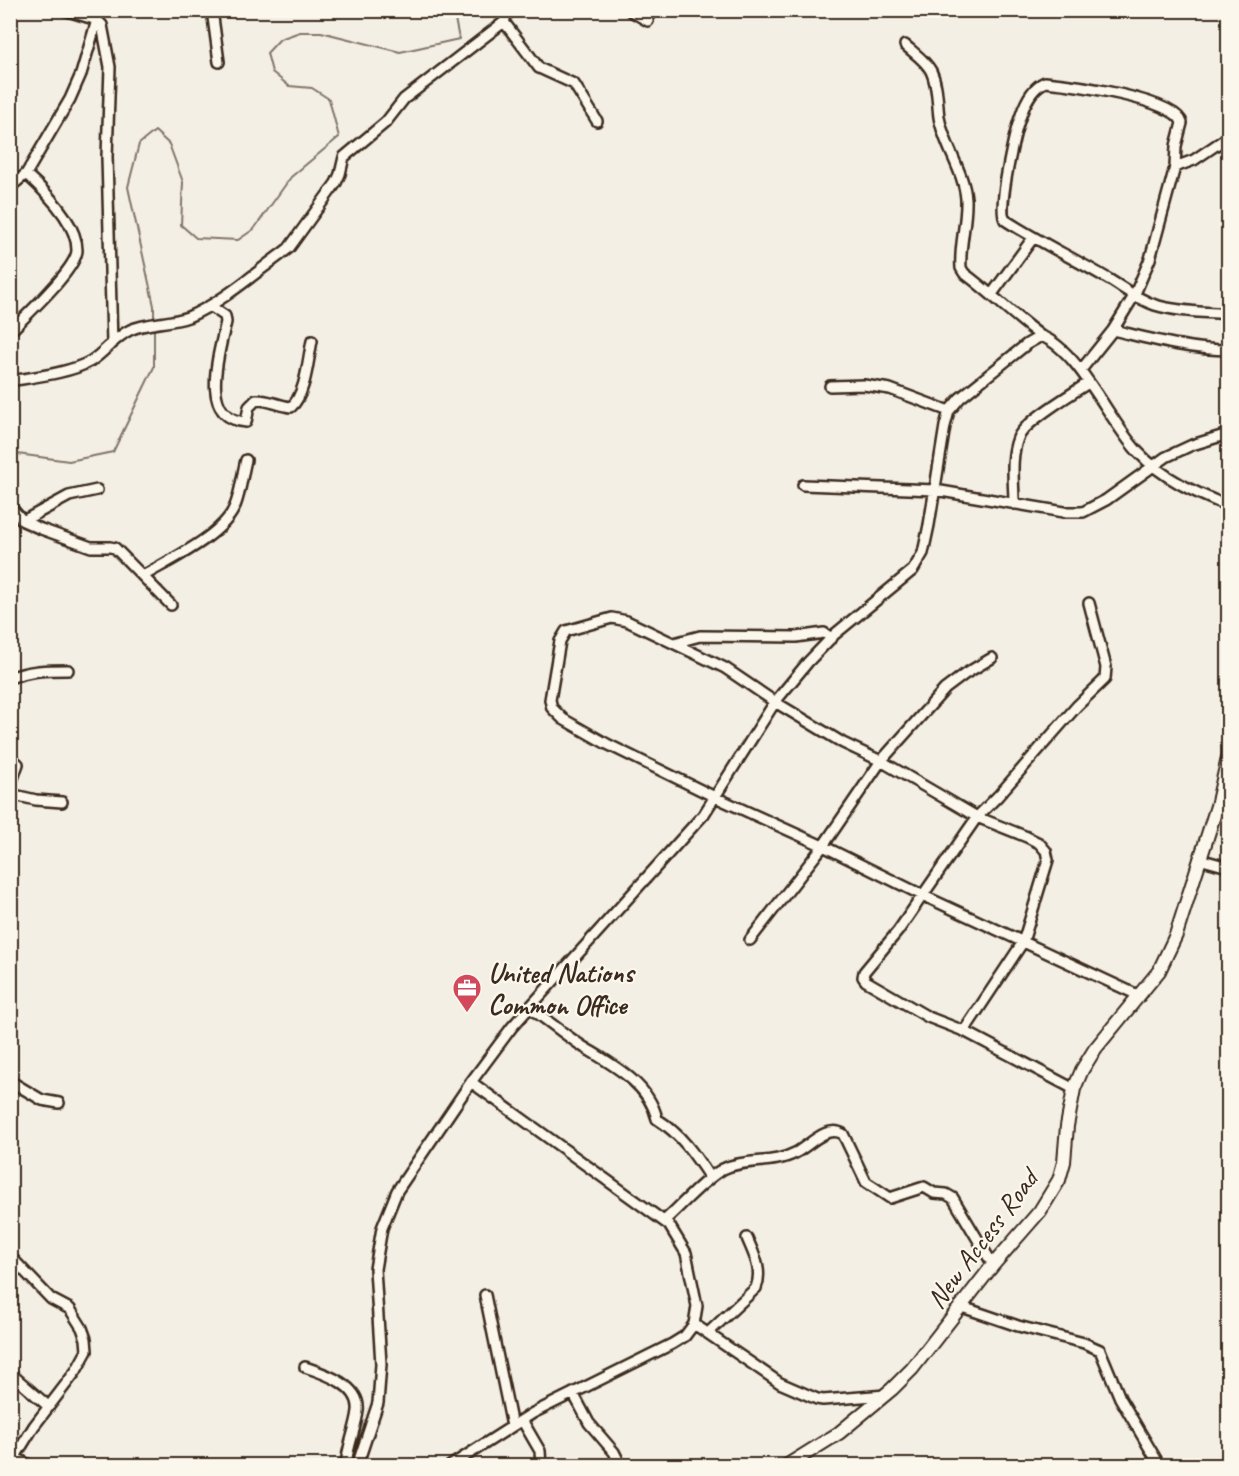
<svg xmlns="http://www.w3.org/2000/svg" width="1239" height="1476" font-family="Caveat,sans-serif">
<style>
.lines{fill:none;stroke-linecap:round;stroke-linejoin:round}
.stream{stroke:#817468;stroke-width:2}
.minor-casing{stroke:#3b2a1e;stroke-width:14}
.major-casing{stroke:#3b2a1e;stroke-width:16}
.minor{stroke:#fbf7ec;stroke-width:9}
.major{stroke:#fbf7ec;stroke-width:12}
.labels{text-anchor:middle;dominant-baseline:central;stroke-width:4.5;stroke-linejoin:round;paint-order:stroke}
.poi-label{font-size:28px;font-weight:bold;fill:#3b2a1e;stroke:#fbf7ec;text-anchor:start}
.street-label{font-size:28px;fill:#3b2a1e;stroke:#fbf7ec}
</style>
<rect width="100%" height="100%" fill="#f3efe4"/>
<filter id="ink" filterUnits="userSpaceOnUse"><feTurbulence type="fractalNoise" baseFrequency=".0167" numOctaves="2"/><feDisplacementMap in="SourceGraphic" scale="12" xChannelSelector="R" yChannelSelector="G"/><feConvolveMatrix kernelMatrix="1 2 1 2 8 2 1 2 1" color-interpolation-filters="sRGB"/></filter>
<g filter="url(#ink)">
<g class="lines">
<path class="stream" d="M154 319V306L128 187 139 144 155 131 169 144 183 182 181 225 196 238 238 240 254 229 291 177 339 137 329 99 312 88 289 86 272 72 267 53 280 39 300 32H321L400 52 459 39 455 19 449 10
M10 453 69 461 113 452 154 367V328"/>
<g class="minor-casing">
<path id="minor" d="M64 10 97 20 102 25 110 67 107 157 112 344
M212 10 219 62
M629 10 648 21
M504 22 539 68 574 84 597 121
M905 45C914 53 926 61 931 71 938 85 937 102 939 117 944 146 964 171 966 199 967 223 959 246 961 268L964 273C991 293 1014 316 1041 336
M1175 167 1194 160 1228 137
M10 187 26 174 70 99 81 74 97 20V10
M992 294 1033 238
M210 306 225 316 226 322C220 350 197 419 246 422L249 407 256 400C268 399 279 406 291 407 306 394 308 359 312 341
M1113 330C1151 339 1190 350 1228 350
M10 332C25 316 77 269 77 250 77 222 45 191 26 174
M1081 370 1113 330 1134 296 1150 259 1175 167 1176 146 1182 123C1177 99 1068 84 1045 82 1033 87 1025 103 1021 115 1015 131 997 208 1005 220 1039 242 1075 259 1110 280 1125 289 1137 299 1155 305 1178 312 1204 312 1228 314
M10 381C34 377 70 373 91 361 105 352 115 337 130 330 146 322 169 324 188 317 222 302 250 277 280 255L289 248 336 183 340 174 344 157 386 122 404 99 504 22 508 10
M830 386 864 385 890 389 949 411
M803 485 935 490 1064 512H1083L1106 500 1166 457 1192 445 1228 434
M1014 504C1014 482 1010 458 1018 438 1025 421 1072 394 1088 383
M10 506 23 521 41 529 91 547H110L115 548 171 605
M23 521 69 496 97 490
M143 576C170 560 224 535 235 506 241 491 242 475 246 460
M674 643 700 636 796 637 824 633 832 638
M10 678C29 670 48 670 68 670
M10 757 18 764 10 787
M10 794 36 800 62 802
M1199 859 1228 867
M750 940 823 846 881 761 945 689 965 674 992 658
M529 1007C547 1020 564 1034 582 1046 611 1064 649 1083 657 1119 681 1134 695 1155 710 1178
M964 1031 1023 942 1048 860 1046 851 1039 843 1027 837 977 817 881 761 843 743 775 702 725 668 627 621 612 618 566 631 560 641 550 700 552 708 563 719 607 744 715 797 823 846 922 895 1140 996
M10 1081 42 1100 59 1103
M1074 1089 964 1031 928 1017 866 981 863 977 864 972 898 931 977 817 998 796 1077 706 1105 679 1106 667 1089 603
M664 1221C681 1206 703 1180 723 1169 745 1158 773 1165 795 1153 809 1146 827 1124 843 1134L866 1182 890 1198 924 1187 934 1193 946 1194 953 1198 993 1265
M10 1256 51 1299 70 1309 82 1328 86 1339 87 1351 76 1371 34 1426 10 1465
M485 1295 512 1426
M962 1307 1018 1326 1084 1343 1100 1350 1120 1398 1160 1466
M694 1324 780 1383 817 1399 823 1400 886 1395
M708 1333 756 1288C763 1270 754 1255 747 1238
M305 1367C323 1373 361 1385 358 1411 356 1429 347 1447 346 1466
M10 1373 48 1406
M573 1393 589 1423 614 1452 621 1466
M522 1420 540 1451 541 1466
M14 1457 31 1466
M357 1466 378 1403 381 1364 375 1269 382 1228 397 1191 471 1082 512 1027 704 814 775 702 808 662 835 634 913 570 923 553 929 525 945 426 949 411 960 398 1027 344 1041 336C1079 350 1109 421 1138 452 1162 478 1196 493 1228 506
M450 1466 533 1413 672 1344 685 1336 694 1324 697 1306 686 1253 669 1225 471 1082"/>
</g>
<g class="major-casing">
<path id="major" d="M786 1466 839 1433 892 1389 912 1369 993 1265 1040 1211 1059 1180 1064 1162 1067 1126 1074 1089 1082 1070 1095 1049 1159 971 1176 935 1217 806 1228 758"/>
</g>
<use href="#minor" class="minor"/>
<use href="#major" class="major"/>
</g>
</g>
<defs>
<g id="office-pin" transform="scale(1.5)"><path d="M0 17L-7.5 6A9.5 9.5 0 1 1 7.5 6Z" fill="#d1495b" stroke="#fbf7ec"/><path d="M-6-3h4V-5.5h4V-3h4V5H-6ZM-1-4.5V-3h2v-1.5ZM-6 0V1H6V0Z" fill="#fff"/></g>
</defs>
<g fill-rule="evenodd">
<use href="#office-pin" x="467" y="988"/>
</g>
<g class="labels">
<g class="poi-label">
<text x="488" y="972">United Nations<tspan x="488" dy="32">Common Office</tspan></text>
</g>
<g class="street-label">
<text transform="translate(982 1239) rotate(-53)">New Access Road</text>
</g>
</g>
<rect width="1239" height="1476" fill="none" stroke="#fbf7ec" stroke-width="36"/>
<rect x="18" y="18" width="1203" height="1440" fill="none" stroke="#3b2a1e" stroke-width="2" filter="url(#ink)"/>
</svg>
